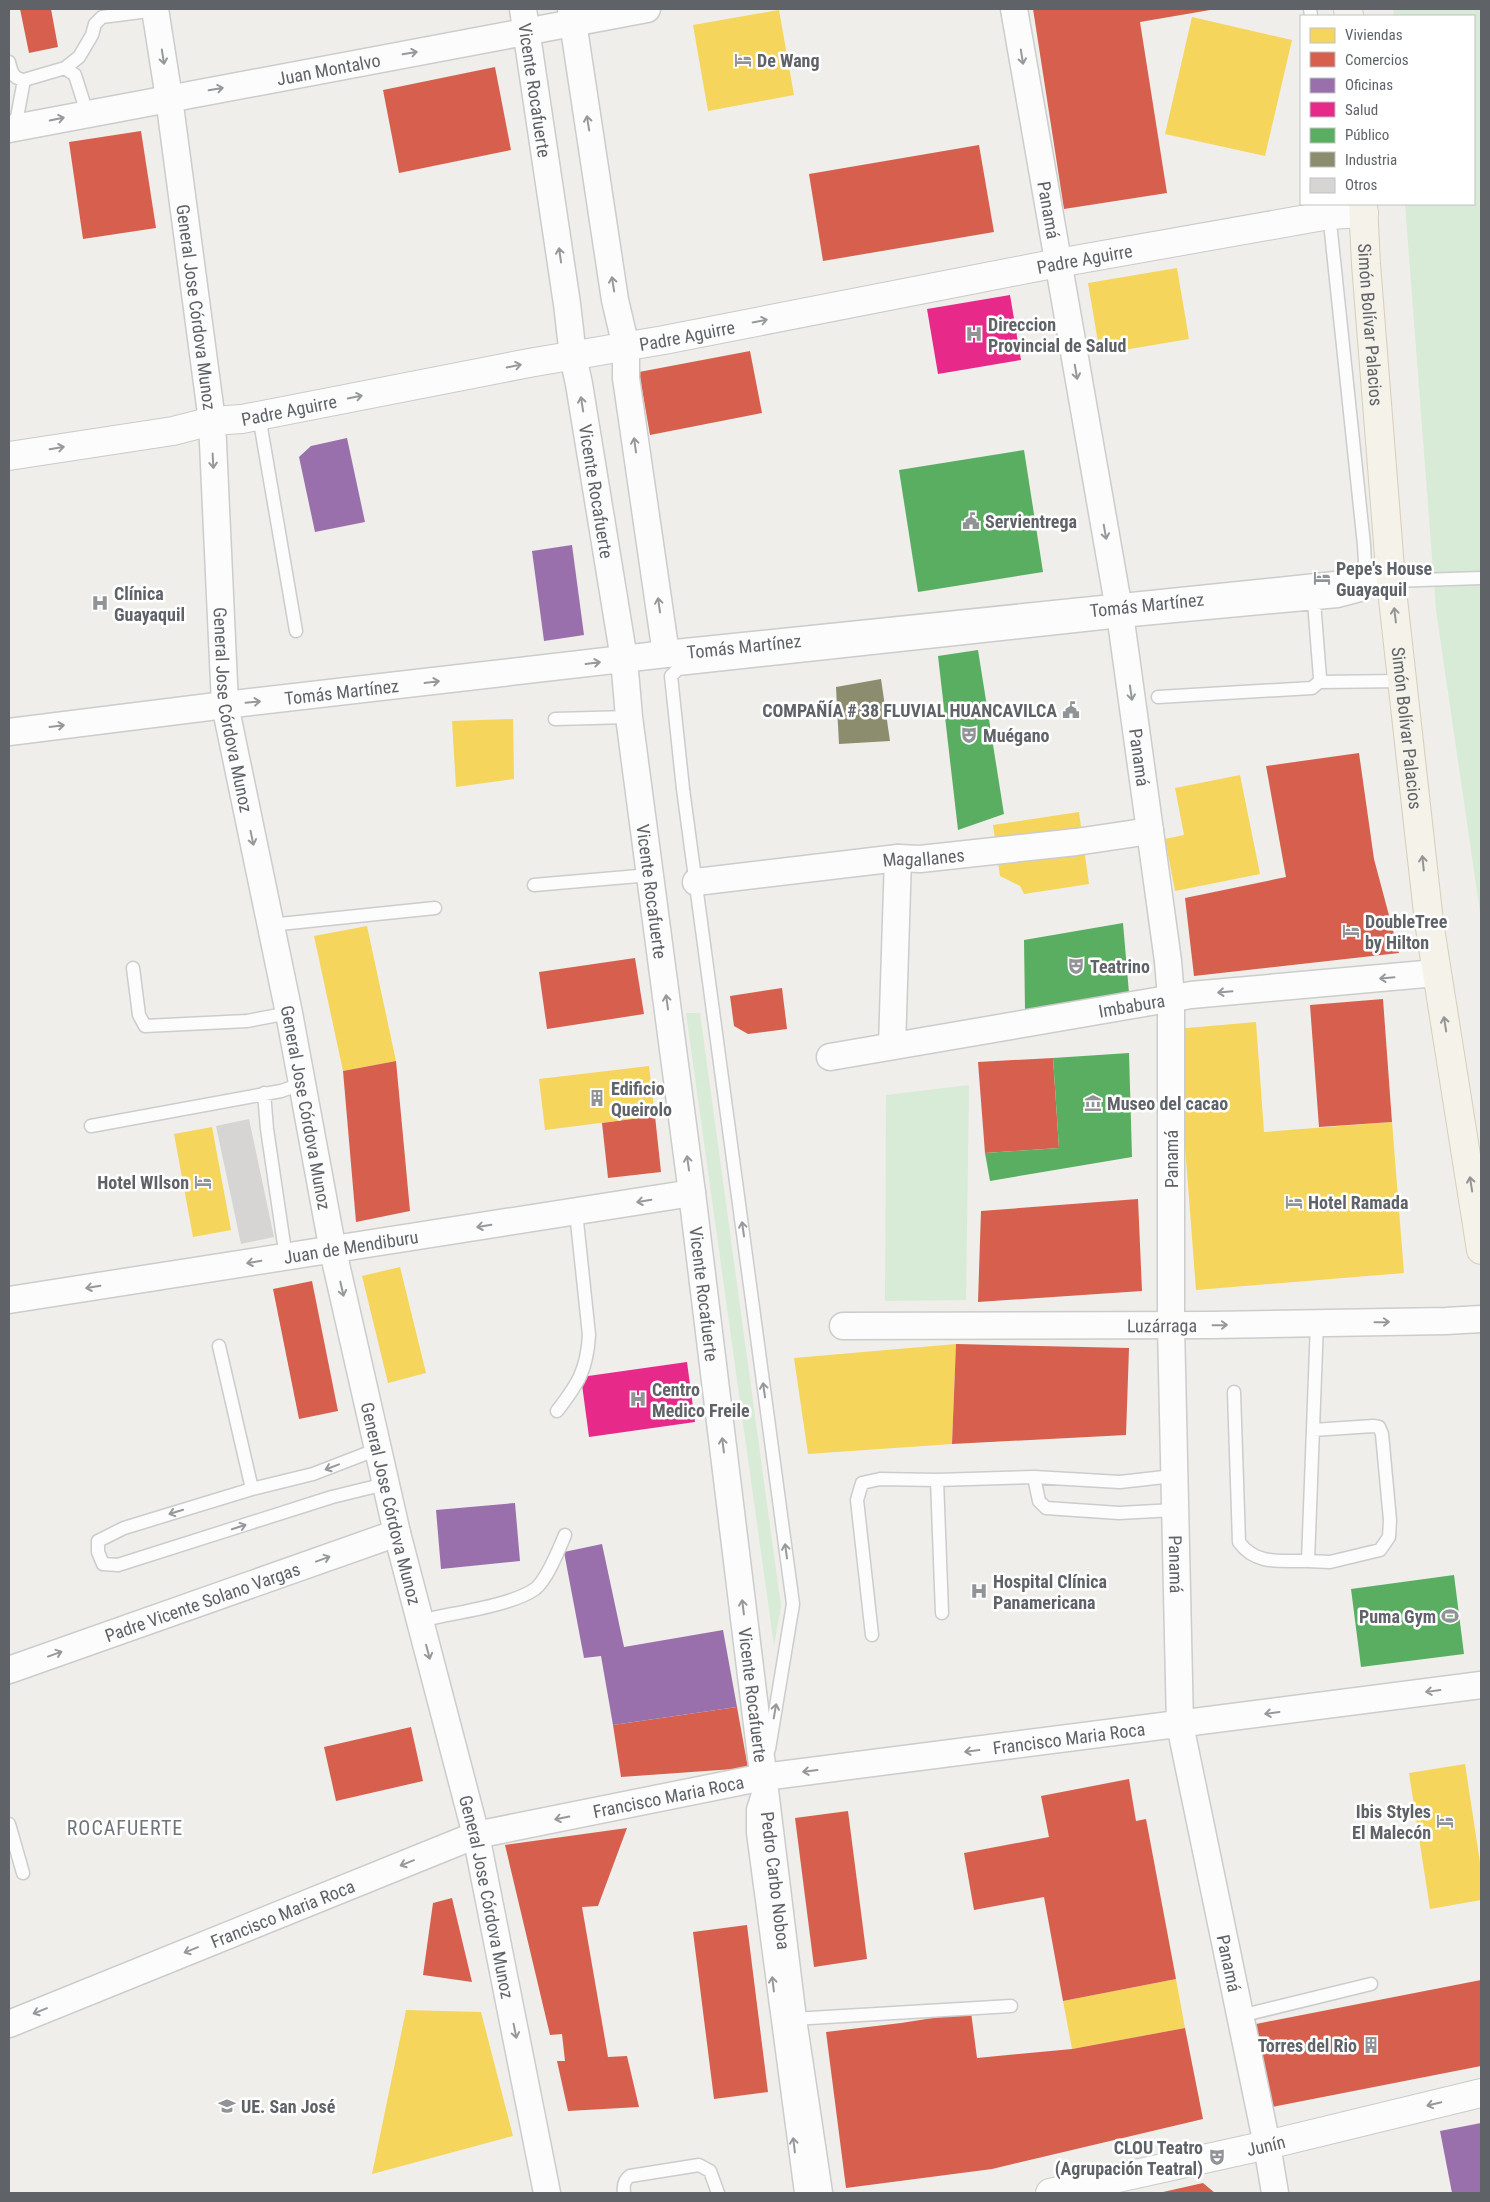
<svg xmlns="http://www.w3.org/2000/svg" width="1490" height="2202" font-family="'Roboto Condensed',sans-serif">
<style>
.green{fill:#d8ebd6}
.homes{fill:#f6d55c}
.shops{fill:#d6604d}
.offices{fill:#9970ab}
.health{fill:#e7298a}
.public{fill:#5aae61}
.industry{fill:#8c8c6e}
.building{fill:#d6d5d3}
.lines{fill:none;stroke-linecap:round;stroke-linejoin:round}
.lane-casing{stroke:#cbcccc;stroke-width:15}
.street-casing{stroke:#cbcccc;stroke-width:29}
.secondary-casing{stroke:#cacacb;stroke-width:30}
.primary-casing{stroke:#d7ceb8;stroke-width:30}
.lane{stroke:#fdfcfc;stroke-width:12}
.street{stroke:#fdfcfc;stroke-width:26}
.secondary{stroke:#fdfcfc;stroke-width:28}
.primary{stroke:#f4f2e9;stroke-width:28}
.oneway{stroke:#96999c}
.oneway2{stroke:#939595}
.labels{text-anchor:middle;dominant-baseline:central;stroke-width:5;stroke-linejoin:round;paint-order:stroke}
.poi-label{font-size:18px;font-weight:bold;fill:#5f6368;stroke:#fff;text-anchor:start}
.street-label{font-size:18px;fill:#5f6368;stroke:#fff}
.quarter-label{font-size:20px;letter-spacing:1px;fill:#70757a;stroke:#fff}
</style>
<rect width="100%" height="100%" fill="#efeeea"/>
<path class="green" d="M1393 9H1481V919L1436 610 1405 204H1474V16H1394Z
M686 1013H700L781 1606 774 1646Z
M969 1085 966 1300 885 1301 886 1095Z"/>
<path class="homes" d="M779 10 794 95 708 111 693 25Z
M1192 17 1292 40 1265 156 1165 134Z
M1177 268 1189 339 1100 354 1088 283Z
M513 719 514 779 456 787 452 721Z
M1240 775 1260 874 1175 891 1165 839 1184 835 1175 788Z
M1079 812 1089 884 1024 894 1020 886 1000 876 993 825Z
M367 926 396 1061 343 1071 314 936Z
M1256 1022 1264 1132 1392 1122 1404 1273 1196 1290 1176 1029Z
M649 1066 655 1116 545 1130 539 1079Z
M212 1127 231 1230 193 1237 174 1134Z
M400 1267 426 1373 388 1383 362 1276Z
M956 1344 952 1444 808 1454 794 1358Z
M1465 1764 1481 1869V1900L1430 1909 1409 1773Z
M1176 1979 1185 2028 1072 2049 1063 2001Z
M406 2010 481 2012 513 2136 372 2174Z"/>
<path class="shops" d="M20 9H51L58 47 29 53Z
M1033 9H1216L1140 22 1167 193 1064 209Z
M495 67 511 150 399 173 383 90Z
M141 131 156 228 83 239 69 142Z
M979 145 994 232 823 261 809 174Z
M750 351 762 413 650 435 639 372Z
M1359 753 1374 859 1399 953 1194 976 1185 898 1286 877 1266 766Z
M635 958 644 1014 547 1029 539 972Z
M782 988 787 1029 748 1034 734 1026 730 996Z
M1383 999 1392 1122 1319 1127 1310 1005Z
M1053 1058 1059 1148 985 1153 978 1062Z
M396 1061 410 1211 356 1222 343 1071Z
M655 1116 661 1172 608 1178 602 1123Z
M1138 1199 1142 1291 978 1302 981 1211Z
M312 1281 338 1411 299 1419 273 1289Z
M956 1344 1129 1348 1126 1435 952 1444Z
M737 1707 748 1768 621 1777 613 1725Z
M411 1727 423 1781 336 1801 324 1747Z
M1129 1779 1136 1821 1146 1819 1176 1979 1063 2001 1044 1897 974 1910 964 1853 1049 1837 1041 1796Z
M848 1811 867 1959 814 1967 795 1818Z
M627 1828 598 1906 582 1907 608 2057 627 2056 639 2107 568 2111 557 2061H565L562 2034 550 2035 505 1845Z
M452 1898 472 1982 423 1975 433 1903Z
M747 1925 768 2092 714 2099 693 1932Z
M1481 1980V2066L1272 2107 1256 2024Z
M971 2012 977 2058 1072 2049 1185 2028 1203 2119 992 2169 846 2188 826 2032 901 2023Z
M1203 2183 1215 2193H1163V2192Z"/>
<path class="offices" d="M347 438 365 522 315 532 299 457 311 446Z
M572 545 584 635 544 641 532 551Z
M515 1503 520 1561 441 1569 436 1510Z
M602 1544 624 1647 723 1630 737 1707 613 1725 601 1656 584 1658 564 1552Z
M1481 2123V2193H1452L1440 2131Z"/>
<path class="health" d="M1010 295 1021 360 938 374 927 309Z
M687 1362 695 1422 589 1437 581 1377Z"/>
<path class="public" d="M1024 450 1043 572 918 592 899 470Z
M978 650 1004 814 958 830 938 656Z
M1123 923 1129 993 1025 1010 1024 940Z
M1129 1053 1132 1157 990 1181 985 1153 1059 1148 1053 1058Z
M1454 1575 1464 1654 1361 1667 1351 1589Z"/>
<path class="industry" d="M881 679 890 741 839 744 836 687Z"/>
<path class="building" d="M249 1119 274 1237 241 1244 216 1126Z"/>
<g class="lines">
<g class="lane-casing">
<path id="lane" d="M1310 9 1311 16
M9 62C11 71 13 79 24 80L65 68 75 75 87 113
M65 68 79 57 92 35 95 24 102 17 156 10
M15 128 24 80
M259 416 296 631
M1391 581 1481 578
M1319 682 1403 681
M1158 697 1312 688 1319 682 1320 678 1314 602
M555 719 629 717
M534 885 650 875
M270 925 435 908
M133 968 139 1015 145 1026 247 1021 289 1013
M264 1093 267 1129 286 1258
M91 1126 281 1091 302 1084
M219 1346 252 1489
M1234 1392 1239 1542C1256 1566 1282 1560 1308 1561
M557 1411C578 1384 587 1370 589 1335L576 1212
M1313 1430 1373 1426 1379 1427 1382 1434 1390 1520 1389 1537 1380 1550 1330 1562 1308 1561 1317 1323
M378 1449 313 1474 252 1489 124 1528 98 1541V1552L103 1564 118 1565 332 1497 385 1484
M1034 1477 1039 1501 1046 1508 1119 1513 1174 1510
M937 1480 942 1613
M420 1621C451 1613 511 1606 535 1589 547 1580 559 1549 565 1535
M872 1635 857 1500 862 1483 880 1479 937 1480 1034 1477 1120 1482 1173 1476
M769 1749 793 1604 683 789 671 676 678 669 1121 621 1338 601 1361 595 1366 582 1364 545 1329 213
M759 1790 753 1809V1833L801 2193
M9 1824 23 1873
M1240 2016 1371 1984
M793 2019 1011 2006
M624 2193C623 2185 624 2180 630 2176L699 2165 710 2171 718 2193"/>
</g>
<g class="street-casing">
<g id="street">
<path id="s1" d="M155 9 169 98 212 421 225 705 289 1013 333 1251 397 1533 476 1835 547 2193"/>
<path id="s2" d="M523 9 567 304 573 356 579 384 624 659 629 717 692 1193 793 2019 819 2193"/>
<path d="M571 9 615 300 626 347V378L666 654"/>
<path id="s3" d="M1014 9 1121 621 1168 961 1171 998V1325L1180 1725 1267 2145 1275 2193"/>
<path id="s4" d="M9 129 647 9"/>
<path id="s5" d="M9 732 225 705 666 654 1335 585 1391 581"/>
<path id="s6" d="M696 882 898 858 920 859 1076 842 1150 831"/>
<path d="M892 1046 898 858"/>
<path id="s7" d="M830 1057 1191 995 1436 973"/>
<path id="s8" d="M9 1300 692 1193"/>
<path id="s9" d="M843 1326 1212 1325 1446 1321 1481 1319"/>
<path id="s10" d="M9 1670 397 1533"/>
<path id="s11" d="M9 2024 476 1835 764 1777 1481 1685"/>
</g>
</g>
<g class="secondary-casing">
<g id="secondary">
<path id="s12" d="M9 456 173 431 212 421 242 419 529 363 664 340 1058 263 1329 215 1364 213"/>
<path id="s13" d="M1050 2193 1267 2145 1481 2093"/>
</g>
</g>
<g class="primary-casing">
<g id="primary">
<path d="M1348 9 1349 16"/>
<path id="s14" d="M1363 204 1366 264 1391 581 1429 922 1481 1250"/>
</g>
</g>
<use href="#lane" class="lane"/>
<use href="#street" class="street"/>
<use href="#secondary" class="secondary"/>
<use href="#primary" class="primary"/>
</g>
<defs><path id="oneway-shaft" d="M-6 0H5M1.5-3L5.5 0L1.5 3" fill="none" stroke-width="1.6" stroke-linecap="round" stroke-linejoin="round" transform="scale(1.25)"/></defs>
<g class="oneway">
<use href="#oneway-shaft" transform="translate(410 53) rotate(-10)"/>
<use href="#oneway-shaft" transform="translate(163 57) rotate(81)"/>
<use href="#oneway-shaft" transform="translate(1022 57) rotate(81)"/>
<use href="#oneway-shaft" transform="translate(216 89) rotate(-10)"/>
<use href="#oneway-shaft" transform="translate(57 119) rotate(-11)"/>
<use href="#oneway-shaft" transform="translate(588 123) rotate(-99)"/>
<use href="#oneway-shaft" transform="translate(560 255) rotate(-98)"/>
<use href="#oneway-shaft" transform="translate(613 284) rotate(-99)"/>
<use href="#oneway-shaft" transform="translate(760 321) rotate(-11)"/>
<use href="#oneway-shaft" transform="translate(514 366) rotate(-11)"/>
<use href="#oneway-shaft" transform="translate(1076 372) rotate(80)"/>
<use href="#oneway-shaft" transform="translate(355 397) rotate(-11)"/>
<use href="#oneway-shaft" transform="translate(582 404) rotate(-99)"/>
<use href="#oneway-shaft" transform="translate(635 445) rotate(-98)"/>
<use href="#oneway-shaft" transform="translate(57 448) rotate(-9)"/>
<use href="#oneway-shaft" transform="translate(213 461) rotate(87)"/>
<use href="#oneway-shaft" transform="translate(1105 532) rotate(80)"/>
<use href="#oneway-shaft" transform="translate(659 605) rotate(-98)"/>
<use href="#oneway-shaft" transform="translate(593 663) rotate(-7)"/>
<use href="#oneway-shaft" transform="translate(432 682) rotate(-7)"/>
<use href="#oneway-shaft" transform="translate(1131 693) rotate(82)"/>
<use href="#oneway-shaft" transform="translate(253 702) rotate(-5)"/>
<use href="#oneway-shaft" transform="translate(57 726) rotate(-7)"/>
<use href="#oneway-shaft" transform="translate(252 838) rotate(78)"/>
<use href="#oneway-shaft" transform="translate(1387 978) rotate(175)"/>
<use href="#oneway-shaft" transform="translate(1225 992) rotate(175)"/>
<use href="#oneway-shaft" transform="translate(667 1002) rotate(-98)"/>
<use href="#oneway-shaft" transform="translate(688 1163) rotate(-98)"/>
<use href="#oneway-shaft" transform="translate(644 1201) rotate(171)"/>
<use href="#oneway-shaft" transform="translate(484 1226) rotate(171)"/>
<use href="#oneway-shaft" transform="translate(743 1229) rotate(-98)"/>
<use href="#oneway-shaft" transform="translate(254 1262) rotate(171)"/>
<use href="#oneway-shaft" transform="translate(93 1287) rotate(171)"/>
<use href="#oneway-shaft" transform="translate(342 1289) rotate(77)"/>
<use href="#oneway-shaft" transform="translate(1382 1322) rotate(-1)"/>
<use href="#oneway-shaft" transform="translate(1220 1325) rotate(-1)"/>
<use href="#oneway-shaft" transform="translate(764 1390) rotate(-98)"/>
<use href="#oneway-shaft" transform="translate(723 1445) rotate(-97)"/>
<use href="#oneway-shaft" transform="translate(332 1467) rotate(159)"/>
<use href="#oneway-shaft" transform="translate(176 1512) rotate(163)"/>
<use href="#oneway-shaft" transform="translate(239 1527) rotate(-18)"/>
<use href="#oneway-shaft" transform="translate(786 1551) rotate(-98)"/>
<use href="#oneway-shaft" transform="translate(323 1559) rotate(-20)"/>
<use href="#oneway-shaft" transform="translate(743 1607) rotate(-97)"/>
<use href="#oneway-shaft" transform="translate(428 1652) rotate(75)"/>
<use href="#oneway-shaft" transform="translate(55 1654) rotate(-20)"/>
<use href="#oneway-shaft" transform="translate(1433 1691) rotate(172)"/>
<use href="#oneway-shaft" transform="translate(775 1711) rotate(-80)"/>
<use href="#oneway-shaft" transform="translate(1272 1713) rotate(172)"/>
<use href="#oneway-shaft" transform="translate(972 1751) rotate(173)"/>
<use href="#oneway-shaft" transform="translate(810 1771) rotate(173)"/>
<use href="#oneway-shaft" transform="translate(562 1818) rotate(169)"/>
<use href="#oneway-shaft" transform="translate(407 1863) rotate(158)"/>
<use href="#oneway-shaft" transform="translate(191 1950) rotate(158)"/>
<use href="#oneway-shaft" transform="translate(773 1984) rotate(-97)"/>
<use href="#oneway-shaft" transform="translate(40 2011) rotate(158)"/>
<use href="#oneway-shaft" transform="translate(515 2031) rotate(79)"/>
<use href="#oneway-shaft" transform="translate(1434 2104) rotate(166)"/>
<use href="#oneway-shaft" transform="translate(794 2145) rotate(-97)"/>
</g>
<g class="oneway2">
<use href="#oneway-shaft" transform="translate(1395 615) rotate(-97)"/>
<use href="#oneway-shaft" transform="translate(1423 863) rotate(-96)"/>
<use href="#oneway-shaft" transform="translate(1445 1024) rotate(-99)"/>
<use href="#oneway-shaft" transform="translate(1471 1184) rotate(-99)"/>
</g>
<defs>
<g id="hotel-bare" transform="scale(1.35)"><path d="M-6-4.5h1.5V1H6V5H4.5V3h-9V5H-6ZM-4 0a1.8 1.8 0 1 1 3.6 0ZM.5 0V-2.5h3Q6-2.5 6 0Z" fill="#919496" stroke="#fff" stroke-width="2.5" paint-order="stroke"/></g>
<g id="hospital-bare" transform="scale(1.35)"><path d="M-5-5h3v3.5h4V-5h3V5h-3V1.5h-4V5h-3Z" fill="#919496" stroke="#fff" stroke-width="2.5" paint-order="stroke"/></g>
<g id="civic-bare" transform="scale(1.35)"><path d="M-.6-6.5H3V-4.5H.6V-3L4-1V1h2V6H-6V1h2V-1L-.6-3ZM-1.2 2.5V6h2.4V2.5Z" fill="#919496" stroke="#fff" stroke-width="2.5" paint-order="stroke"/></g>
<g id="theatre-bare" transform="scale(1.35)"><path d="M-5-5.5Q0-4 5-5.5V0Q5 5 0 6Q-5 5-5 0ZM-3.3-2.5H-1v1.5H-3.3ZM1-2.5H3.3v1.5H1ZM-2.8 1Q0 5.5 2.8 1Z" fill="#919496" stroke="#fff" stroke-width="2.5" paint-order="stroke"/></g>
<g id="building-bare" transform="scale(1.35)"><path d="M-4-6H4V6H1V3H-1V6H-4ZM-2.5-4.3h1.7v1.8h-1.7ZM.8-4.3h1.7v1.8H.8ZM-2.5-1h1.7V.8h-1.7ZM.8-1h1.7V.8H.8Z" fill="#919496" stroke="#fff" stroke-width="2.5" paint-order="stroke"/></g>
<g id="museum-bare" transform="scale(1.35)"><path d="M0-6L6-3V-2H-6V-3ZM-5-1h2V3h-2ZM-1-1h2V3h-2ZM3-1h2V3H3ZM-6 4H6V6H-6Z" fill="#919496" stroke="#fff" stroke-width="2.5" paint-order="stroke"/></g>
<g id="stadium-bare" transform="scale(1.35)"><path d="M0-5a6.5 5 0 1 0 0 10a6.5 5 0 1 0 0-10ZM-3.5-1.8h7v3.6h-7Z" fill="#919496" stroke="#fff" stroke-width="2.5" paint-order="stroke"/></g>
<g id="school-bare" transform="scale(1.35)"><path d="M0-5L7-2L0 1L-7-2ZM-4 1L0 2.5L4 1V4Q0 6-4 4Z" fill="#919496" stroke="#fff" stroke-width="2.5" paint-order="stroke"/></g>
</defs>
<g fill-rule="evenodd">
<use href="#hotel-bare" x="743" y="60"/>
<use href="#hospital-bare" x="974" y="334"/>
<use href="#civic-bare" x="971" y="521"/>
<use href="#hotel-bare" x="1322" y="578"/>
<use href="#hospital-bare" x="100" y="603"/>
<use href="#civic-bare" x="1071" y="710"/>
<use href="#theatre-bare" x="969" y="735"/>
<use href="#hotel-bare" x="1351" y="931"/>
<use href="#theatre-bare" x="1076" y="966"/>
<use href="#building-bare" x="597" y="1098"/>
<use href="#museum-bare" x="1093" y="1103"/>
<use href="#hotel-bare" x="203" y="1182"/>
<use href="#hotel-bare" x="1294" y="1202"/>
<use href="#hospital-bare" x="638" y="1399"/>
<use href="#hospital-bare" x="979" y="1591"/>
<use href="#stadium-bare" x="1450" y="1616"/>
<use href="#hotel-bare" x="1445" y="1821"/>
<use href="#building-bare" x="1371" y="2045"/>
<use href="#school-bare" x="227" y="2106"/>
<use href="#theatre-bare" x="1217" y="2157"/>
</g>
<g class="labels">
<g class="poi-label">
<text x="757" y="60">De Wang</text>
<text x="988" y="324">Direccion<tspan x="988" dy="21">Provincial de Salud</tspan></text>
<text x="985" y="521">Servientrega</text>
<text x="1336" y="568">Pepe's House<tspan x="1336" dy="21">Guayaquil</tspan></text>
<text x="114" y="593">Clínica<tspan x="114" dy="21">Guayaquil</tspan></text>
<text x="1057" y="710" text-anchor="end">COMPAÑÍA # 38 FLUVIAL HUANCAVILCA</text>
<text x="983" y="735">Muégano</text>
<text x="1365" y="921">DoubleTree<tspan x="1365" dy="21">by Hilton</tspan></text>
<text x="1090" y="966">Teatrino</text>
<text x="611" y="1088">Edificio<tspan x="611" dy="21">Queirolo</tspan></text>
<text x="1107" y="1103">Museo del cacao</text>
<text x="189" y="1182" text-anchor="end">Hotel WIlson</text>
<text x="1308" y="1202">Hotel Ramada</text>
<text x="652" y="1389">Centro<tspan x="652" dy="21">Medico Freile</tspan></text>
<text x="993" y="1581">Hospital Clínica<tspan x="993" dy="21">Panamericana</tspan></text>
<text x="1436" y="1616" text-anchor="end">Puma Gym</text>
<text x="1431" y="1811" text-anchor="end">Ibis Styles<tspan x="1431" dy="21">El Malecón</tspan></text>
<text x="1357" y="2045" text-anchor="end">Torres del Rio</text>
<text x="241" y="2106">UE. San José</text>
<text x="1203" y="2147" text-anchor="end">CLOU Teatro<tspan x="1203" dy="21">(Agrupación Teatral)</tspan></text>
</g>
<g class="street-label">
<text stroke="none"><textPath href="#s4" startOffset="325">Juan Montalvo</textPath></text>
<text stroke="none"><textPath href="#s2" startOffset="82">Vicente Rocafuerte</textPath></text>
<text stroke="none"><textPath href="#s3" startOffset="204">Panamá</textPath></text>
<text stroke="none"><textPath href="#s12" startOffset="1094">Padre Aguirre</textPath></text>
<text stroke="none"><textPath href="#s1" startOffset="301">General Jose Córdova Munoz</textPath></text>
<text stroke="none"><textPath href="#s14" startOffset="121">Simón Bolívar Palacios</textPath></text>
<text stroke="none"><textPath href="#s12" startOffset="689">Padre Aguirre</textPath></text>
<text stroke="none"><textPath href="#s12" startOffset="284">Padre Aguirre</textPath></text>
<text stroke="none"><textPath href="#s2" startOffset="488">Vicente Rocafuerte</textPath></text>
<text stroke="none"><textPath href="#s5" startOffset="1145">Tomás Martínez</textPath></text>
<text stroke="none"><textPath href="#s5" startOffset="740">Tomás Martínez</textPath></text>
<text stroke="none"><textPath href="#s5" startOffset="335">Tomás Martínez</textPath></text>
<text stroke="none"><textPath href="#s1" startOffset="706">General Jose Córdova Munoz</textPath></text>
<text stroke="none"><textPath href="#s14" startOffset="526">Simón Bolívar Palacios</textPath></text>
<text stroke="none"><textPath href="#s3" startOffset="759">Panamá</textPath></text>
<text stroke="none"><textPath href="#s6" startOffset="229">Magallanes</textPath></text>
<text stroke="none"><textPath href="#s2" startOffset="892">Vicente Rocafuerte</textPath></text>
<text stroke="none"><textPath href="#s7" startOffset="306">Imbabura</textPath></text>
<text stroke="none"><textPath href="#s1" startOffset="1111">General Jose Córdova Munoz</textPath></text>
<text transform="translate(1171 1159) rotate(-90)">Panamá</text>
<text stroke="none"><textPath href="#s8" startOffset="346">Juan de Mendiburu</textPath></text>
<text stroke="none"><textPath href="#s2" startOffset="1298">Vicente Rocafuerte</textPath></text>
<text stroke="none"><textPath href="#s9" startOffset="319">Luzárraga</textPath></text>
<text stroke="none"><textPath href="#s1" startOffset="1516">General Jose Córdova Munoz</textPath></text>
<text stroke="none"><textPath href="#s3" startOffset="1568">Panamá</textPath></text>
<text stroke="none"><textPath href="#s10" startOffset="205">Padre Vicente Solano Vargas</textPath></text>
<text stroke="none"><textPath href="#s2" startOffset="1702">Vicente Rocafuerte</textPath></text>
<text stroke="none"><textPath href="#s11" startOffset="1105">Francisco Maria Roca</textPath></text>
<text stroke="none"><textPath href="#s11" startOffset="700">Francisco Maria Roca</textPath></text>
<text stroke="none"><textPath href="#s2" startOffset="1889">Pedro Carbo Noboa</textPath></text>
<text stroke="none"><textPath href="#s1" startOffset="1921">General Jose Córdova Munoz</textPath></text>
<text stroke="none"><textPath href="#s11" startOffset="295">Francisco Maria Roca</textPath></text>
<text stroke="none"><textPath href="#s3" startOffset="1972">Panamá</textPath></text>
<text stroke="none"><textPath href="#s13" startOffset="221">Junín</textPath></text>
</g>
<g class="quarter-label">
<text x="125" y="1828">ROCAFUERTE</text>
</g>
</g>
<rect width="1490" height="2202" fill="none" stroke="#5f6368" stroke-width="20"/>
<rect x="1300" y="15" width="175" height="190" fill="#ffffff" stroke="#bfc1c3"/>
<rect x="1310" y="28" width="25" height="15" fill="#f6d55c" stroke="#bfc1c3"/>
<text x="1345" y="40" font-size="15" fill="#5f6368">Viviendas</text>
<rect x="1310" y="52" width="25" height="15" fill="#d6604d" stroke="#bfc1c3"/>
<text x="1345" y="65" font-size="15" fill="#5f6368">Comercios</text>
<rect x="1310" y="78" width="25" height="15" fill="#9970ab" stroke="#bfc1c3"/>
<text x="1345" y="90" font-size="15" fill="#5f6368">Oficinas</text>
<rect x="1310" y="102" width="25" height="15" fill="#e7298a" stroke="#bfc1c3"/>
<text x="1345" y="115" font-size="15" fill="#5f6368">Salud</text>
<rect x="1310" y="128" width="25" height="15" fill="#5aae61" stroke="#bfc1c3"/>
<text x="1345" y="140" font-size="15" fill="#5f6368">Público</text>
<rect x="1310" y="152" width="25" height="15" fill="#8c8c6e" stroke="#bfc1c3"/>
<text x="1345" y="165" font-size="15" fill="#5f6368">Industria</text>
<rect x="1310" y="178" width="25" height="15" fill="#d6d5d3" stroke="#bfc1c3"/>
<text x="1345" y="190" font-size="15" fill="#5f6368">Otros</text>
</svg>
